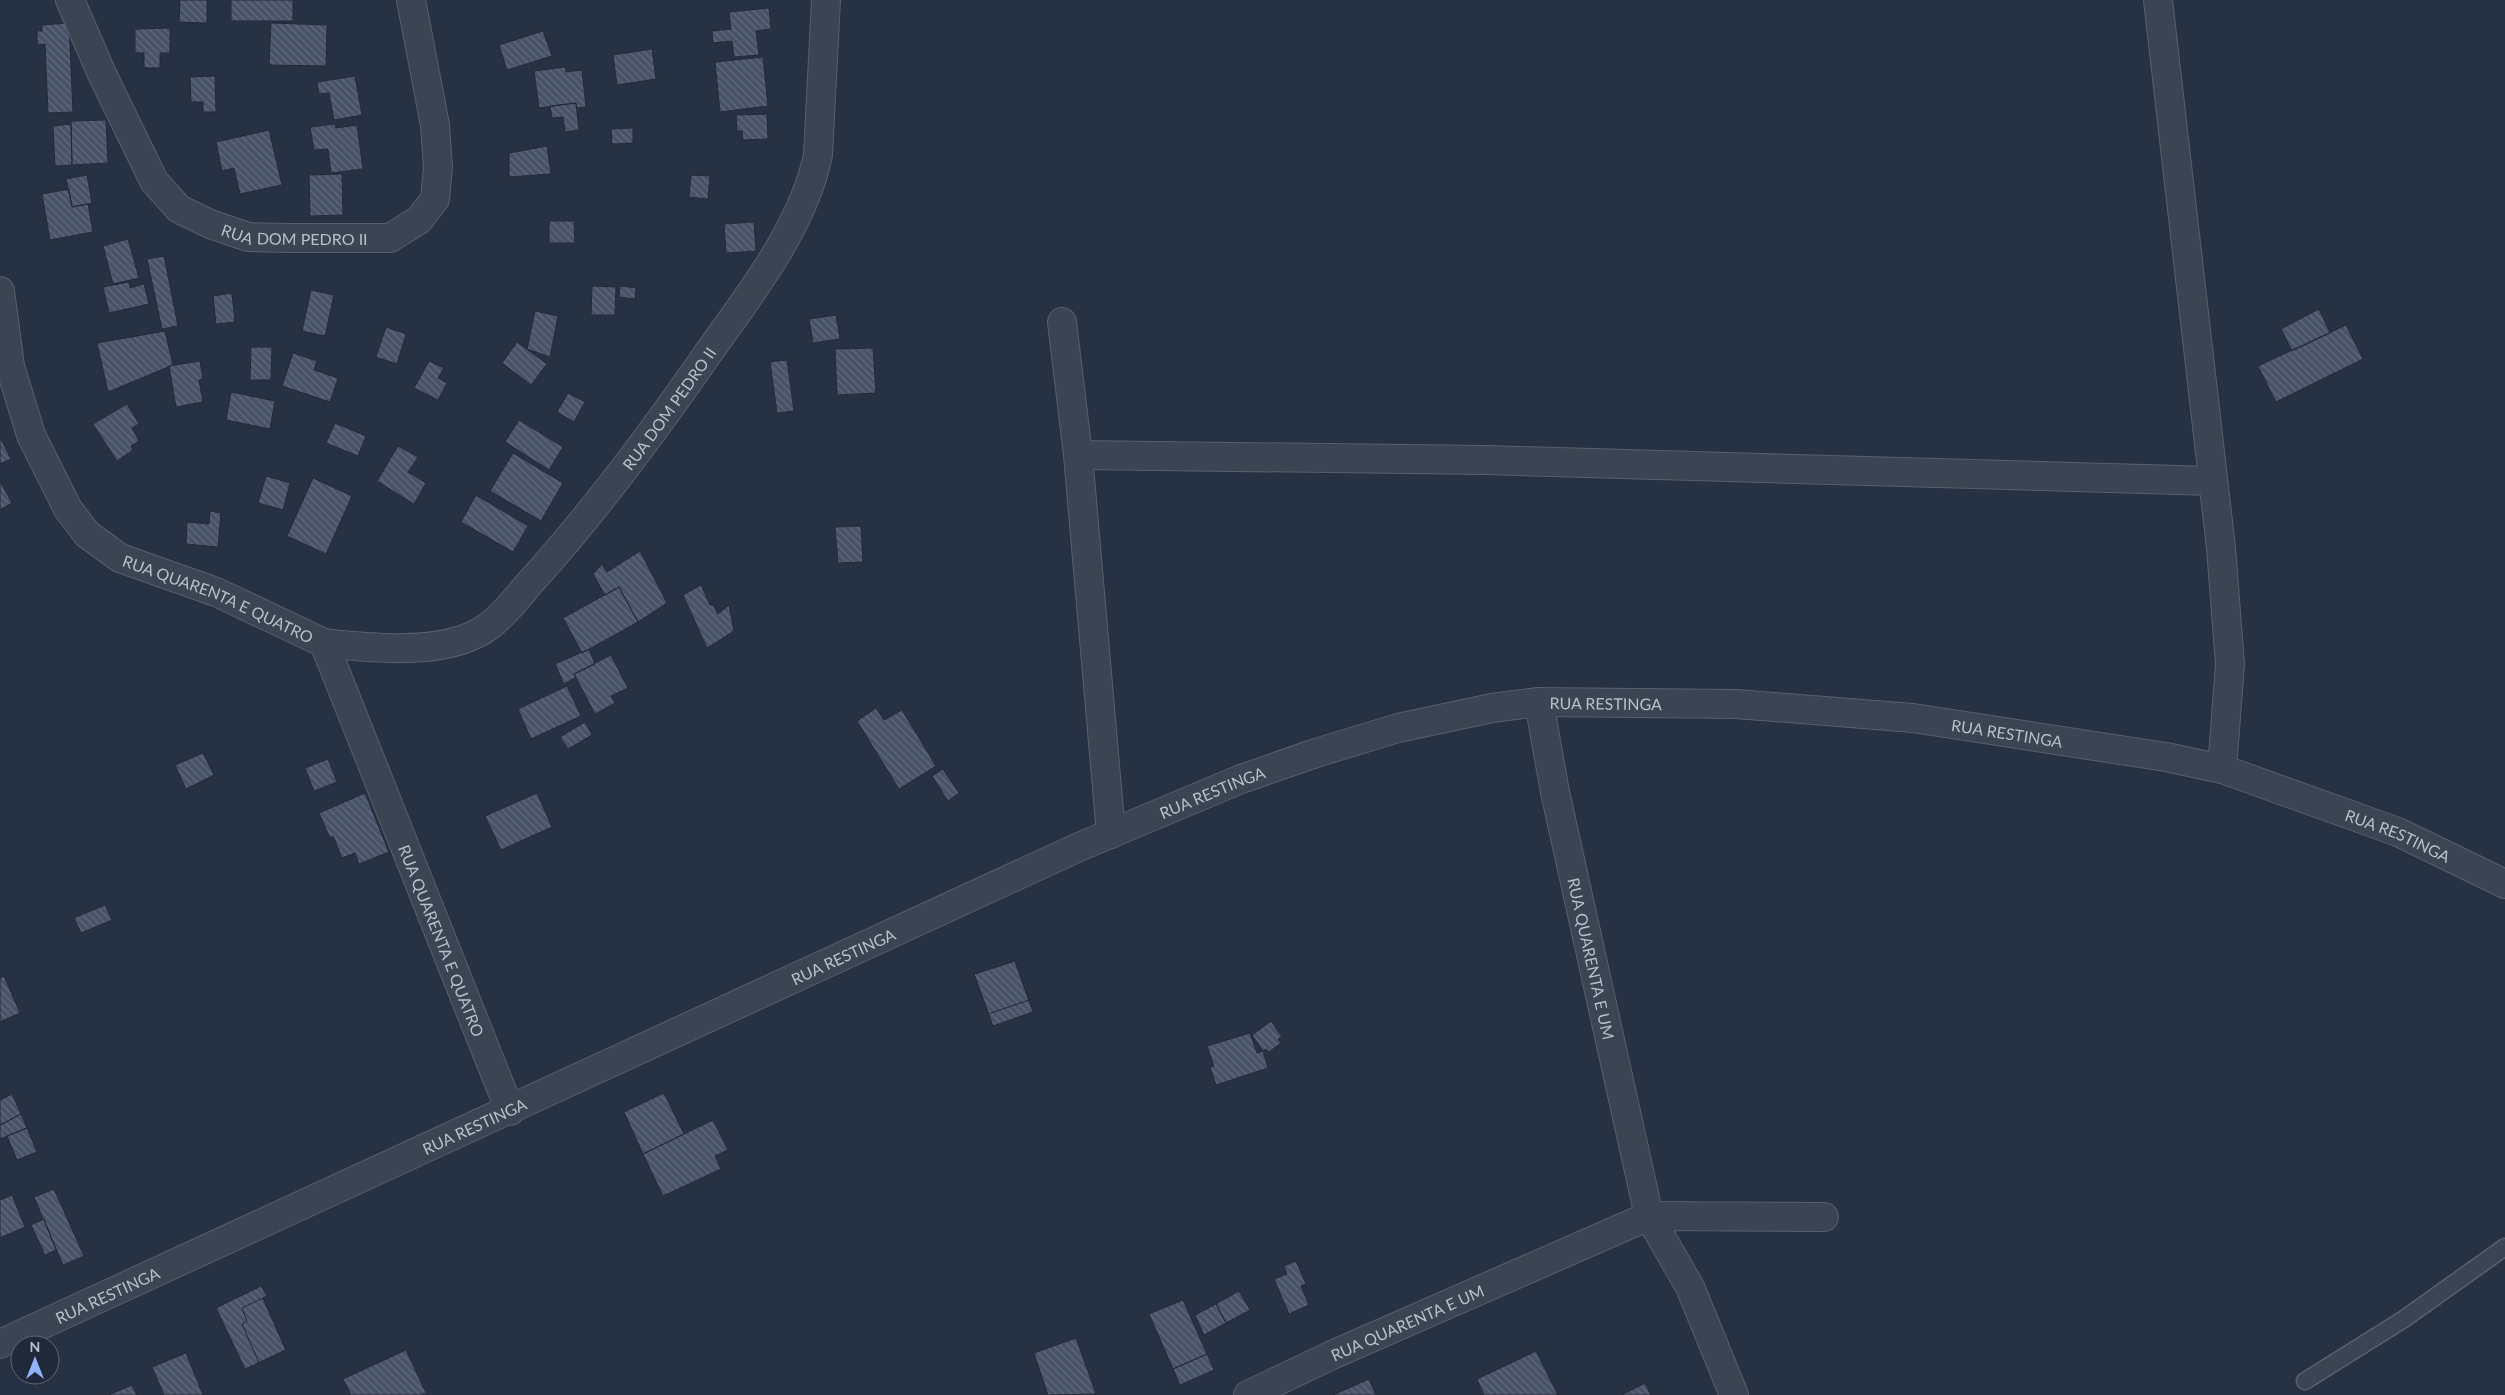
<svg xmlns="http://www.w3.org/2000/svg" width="2505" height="1395" font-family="Lato,sans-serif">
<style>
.building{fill:url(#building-back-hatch);stroke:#212b3a}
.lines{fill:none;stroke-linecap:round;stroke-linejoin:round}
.service-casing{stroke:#565f6d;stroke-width:19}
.minor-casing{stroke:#565f6d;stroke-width:30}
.service{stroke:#3b4453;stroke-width:16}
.minor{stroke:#3b4453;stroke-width:28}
.labels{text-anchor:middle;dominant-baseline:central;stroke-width:4;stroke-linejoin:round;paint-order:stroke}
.street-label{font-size:16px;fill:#b8bfcd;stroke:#1f2939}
</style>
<defs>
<pattern id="building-back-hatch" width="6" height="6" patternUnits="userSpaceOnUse" patternTransform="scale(1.25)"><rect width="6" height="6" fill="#485368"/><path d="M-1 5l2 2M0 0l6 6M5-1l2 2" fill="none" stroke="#606a7c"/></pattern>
</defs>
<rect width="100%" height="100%" fill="#263144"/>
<path class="building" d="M180 0H207V23L179 22Z
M231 0H293V21H231Z
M769 8 771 29 756 31 759 55 734 57 732 41 713 43 712 31 731 29 729 12Z
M69 23 73 112 48 113 45 44 37 45V31H42V25Z
M271 23 327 25 326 66 269 65Z
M170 28V53H160V68H144V53H135V29Z
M543 31 552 56 507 70 499 45Z
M652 49 656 79 617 85 613 55Z
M763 57 768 106 720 112 715 62Z
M565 67 566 72 582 70 586 107 577 108 576 103 539 108 534 71Z
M215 76 216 112H203V102H191L190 77Z
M355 76 362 115 334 120 329 93 319 94 317 82Z
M576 103 579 130 565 132 563 117 552 118 550 106Z
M767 114 768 139 743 140 742 131H737L736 115Z
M106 120 108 163 72 165 71 121Z
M71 124 72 165 55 166 53 126Z
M335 124 336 128 357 125 363 169 331 173 328 149 314 150 310 127Z
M633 128V143L612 144 611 129Z
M269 130 282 185 240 194 234 168 222 171 216 142Z
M547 146 551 174 509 177V153Z
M342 174 343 215 310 216 309 175Z
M87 175 92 203 72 207 66 179Z
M691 175 710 176 708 199 689 197Z
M69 189 72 207 88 204 93 232 50 240 42 194Z
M549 221H574L575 243H549Z
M754 222 756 251 726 253 724 224Z
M128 239 139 278 113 284 103 246Z
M164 256 178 326 162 329 147 259Z
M129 282 130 288 144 284 149 304 109 313 103 287Z
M592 286 616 287 615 315H591Z
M620 286 636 288 635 299 619 297Z
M311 290 334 295 325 336 302 331Z
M232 293 235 322 216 324 213 296Z
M2319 309 2330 333 2292 351 2281 329Z
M535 311 558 316 550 357 527 349Z
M836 315 840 339 813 343 809 319Z
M2346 325 2363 359 2276 402 2258 366Z
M386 327 406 334 397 364 376 357Z
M165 331 173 365 108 392 97 343Z
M517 342 547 364 531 385 502 363Z
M251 347H272L271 380H250Z
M873 348 876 393 837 395 835 349Z
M293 353 317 361 314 370 338 378 330 402 282 386Z
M787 360 794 411 777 413 770 362Z
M200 361 203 379 199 380 203 402 176 407 169 366Z
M429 361 444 368 438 378 447 383 438 400 414 388Z
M231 392 275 401 270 429 226 420Z
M568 393 585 402 574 422 557 412Z
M127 404 139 424 132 428 139 441 131 446 133 450 117 461 93 424Z
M519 420 563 447 549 470 505 442Z
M335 423 366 436 358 456 326 443Z
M0 437 11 459 0 464Z
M398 446 418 457 408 472 426 483 414 504 377 481Z
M513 453 563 483 541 521 490 491Z
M266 476 290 483 283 510 258 503Z
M313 478 352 496 326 554 287 536Z
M0 481 12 503 0 510Z
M476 495 528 526 513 552 461 522Z
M210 511 221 513 218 547 186 544 187 522 209 524Z
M861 526 863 562 838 563 835 527Z
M640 551 667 603 638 622 619 587 605 595 593 574 602 564 607 572Z
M701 585 710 605H713L718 614 729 605 734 631 707 648 683 595Z
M619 587 638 622 582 653 563 618Z
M589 649 595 664 574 674 576 677 564 684 555 664Z
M611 655 628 688 611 696 615 703 595 714 574 674Z
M567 686 581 716 531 739 518 709Z
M876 708 884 720 902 710 936 766 899 789 857 721Z
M585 722 592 735 568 749 560 737Z
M203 753 214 775 186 789 175 765Z
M328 759 337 782 314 791 305 768Z
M943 769 959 793 948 801 932 776Z
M365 793 389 852 359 864 355 853 342 858 333 836 330 838 319 813Z
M537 793 552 827 501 850 485 816Z
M105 905 112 920 81 933 74 918Z
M1015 961 1033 1012 993 1026 974 974Z
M1015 961 1029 1000 988 1014 974 974Z
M4 976 20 1013 0 1022V978Z
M1271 1021 1282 1037 1278 1039 1281 1043 1269 1052 1266 1049 1263 1051 1252 1035Z
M1250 1033 1257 1053 1263 1051 1268 1068 1216 1085 1210 1067 1214 1066 1207 1046Z
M664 1093 684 1134 643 1154 624 1112Z
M12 1094 21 1114 0 1125V1100Z
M21 1114 27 1128 0 1139V1125Z
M713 1120 728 1150 715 1156 721 1169 663 1196 643 1154Z
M27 1128 37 1152 17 1160 7 1136Z
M54 1189 84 1256 63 1265 34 1197Z
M12 1195 25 1227 0 1238V1200Z
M44 1219 56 1250 45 1255 31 1225Z
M1296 1261 1306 1284 1301 1286 1309 1305 1289 1314 1274 1279 1287 1274 1284 1266Z
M261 1286 267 1296 263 1298 286 1350 245 1369 216 1308Z
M1239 1291 1250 1310 1226 1323 1216 1304Z
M263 1298 286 1350 259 1363 242 1324 247 1321 242 1308Z
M1183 1300 1207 1354 1173 1369 1149 1314Z
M1216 1304 1226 1323 1204 1335 1195 1315Z
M1076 1338 1096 1394 1048 1395 1034 1353Z
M406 1350 426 1393 421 1395H351L343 1379Z
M1536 1351 1558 1395H1484L1477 1379Z
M186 1353 203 1395H164L152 1367Z
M1207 1354 1214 1370 1180 1385 1173 1369Z
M1369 1379 1376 1395H1333Z
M1645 1383 1651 1395H1622Z
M132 1385 137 1395H108Z"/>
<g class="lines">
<g class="service-casing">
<path id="service" d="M2305 1381 2404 1319 2505 1247"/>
</g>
<g class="minor-casing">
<g id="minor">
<path id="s1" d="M70 0 102 74 154 181 179 209 210 224 248 237 290 238H390L419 220 435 199 438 167 435 125 411 0"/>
<path d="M2158 0 2221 548 2230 664 2222 769"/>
<path id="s2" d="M0 291 10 366 31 435 68 509 87 534 120 558 216 592 324 643 510 1111"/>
<path d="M1062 322 1078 455 1111 834"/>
<path d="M1078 455 1485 460 2213 481"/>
<path id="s3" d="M324 643C370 648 442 656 483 630 504 617 520 593 536 576 600 505 657 427 711 349 752 292 804 224 818 155L826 0"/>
<path id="s4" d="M1539 702 1555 792 1649 1216 1690 1287 1734 1395"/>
<path id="s5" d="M0 1344 1079 847 1241 779 1319 752 1398 728 1492 708 1539 702 1736 704 1913 718 2166 757 2222 769 2398 832 2505 884"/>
<path id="s6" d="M1248 1395 1332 1355 1649 1216 1824 1217"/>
</g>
</g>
<use href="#service" class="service"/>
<use href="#minor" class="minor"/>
</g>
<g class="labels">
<g class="street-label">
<text stroke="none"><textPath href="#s1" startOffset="358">RUA DOM PEDRO II</textPath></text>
<text stroke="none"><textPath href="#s3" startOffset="452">RUA DOM PEDRO II</textPath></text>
<text stroke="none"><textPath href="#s2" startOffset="409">RUA QUARENTA E QUATRO</textPath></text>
<text stroke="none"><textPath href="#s5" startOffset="1739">RUA RESTINGA</textPath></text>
<text stroke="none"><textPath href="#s5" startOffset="2142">RUA RESTINGA</textPath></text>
<text stroke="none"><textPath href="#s5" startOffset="1332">RUA RESTINGA</textPath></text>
<text stroke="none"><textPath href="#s5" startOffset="2548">RUA RESTINGA</textPath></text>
<text stroke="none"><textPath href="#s2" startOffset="844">RUA QUARENTA E QUATRO</textPath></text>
<text stroke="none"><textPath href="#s5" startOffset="928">RUA RESTINGA</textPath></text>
<text stroke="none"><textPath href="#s4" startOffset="262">RUA QUARENTA E UM</textPath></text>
<text stroke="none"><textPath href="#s5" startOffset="522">RUA RESTINGA</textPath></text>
<text stroke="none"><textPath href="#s5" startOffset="118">RUA RESTINGA</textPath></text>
<text stroke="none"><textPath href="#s6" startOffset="175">RUA QUARENTA E UM</textPath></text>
</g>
</g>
<g transform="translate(35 1360)"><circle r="24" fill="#1f2939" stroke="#5c6574"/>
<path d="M0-4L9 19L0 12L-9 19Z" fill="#8fb4fb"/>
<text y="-8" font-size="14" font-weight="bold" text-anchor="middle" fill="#b8bfcd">N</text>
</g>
</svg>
